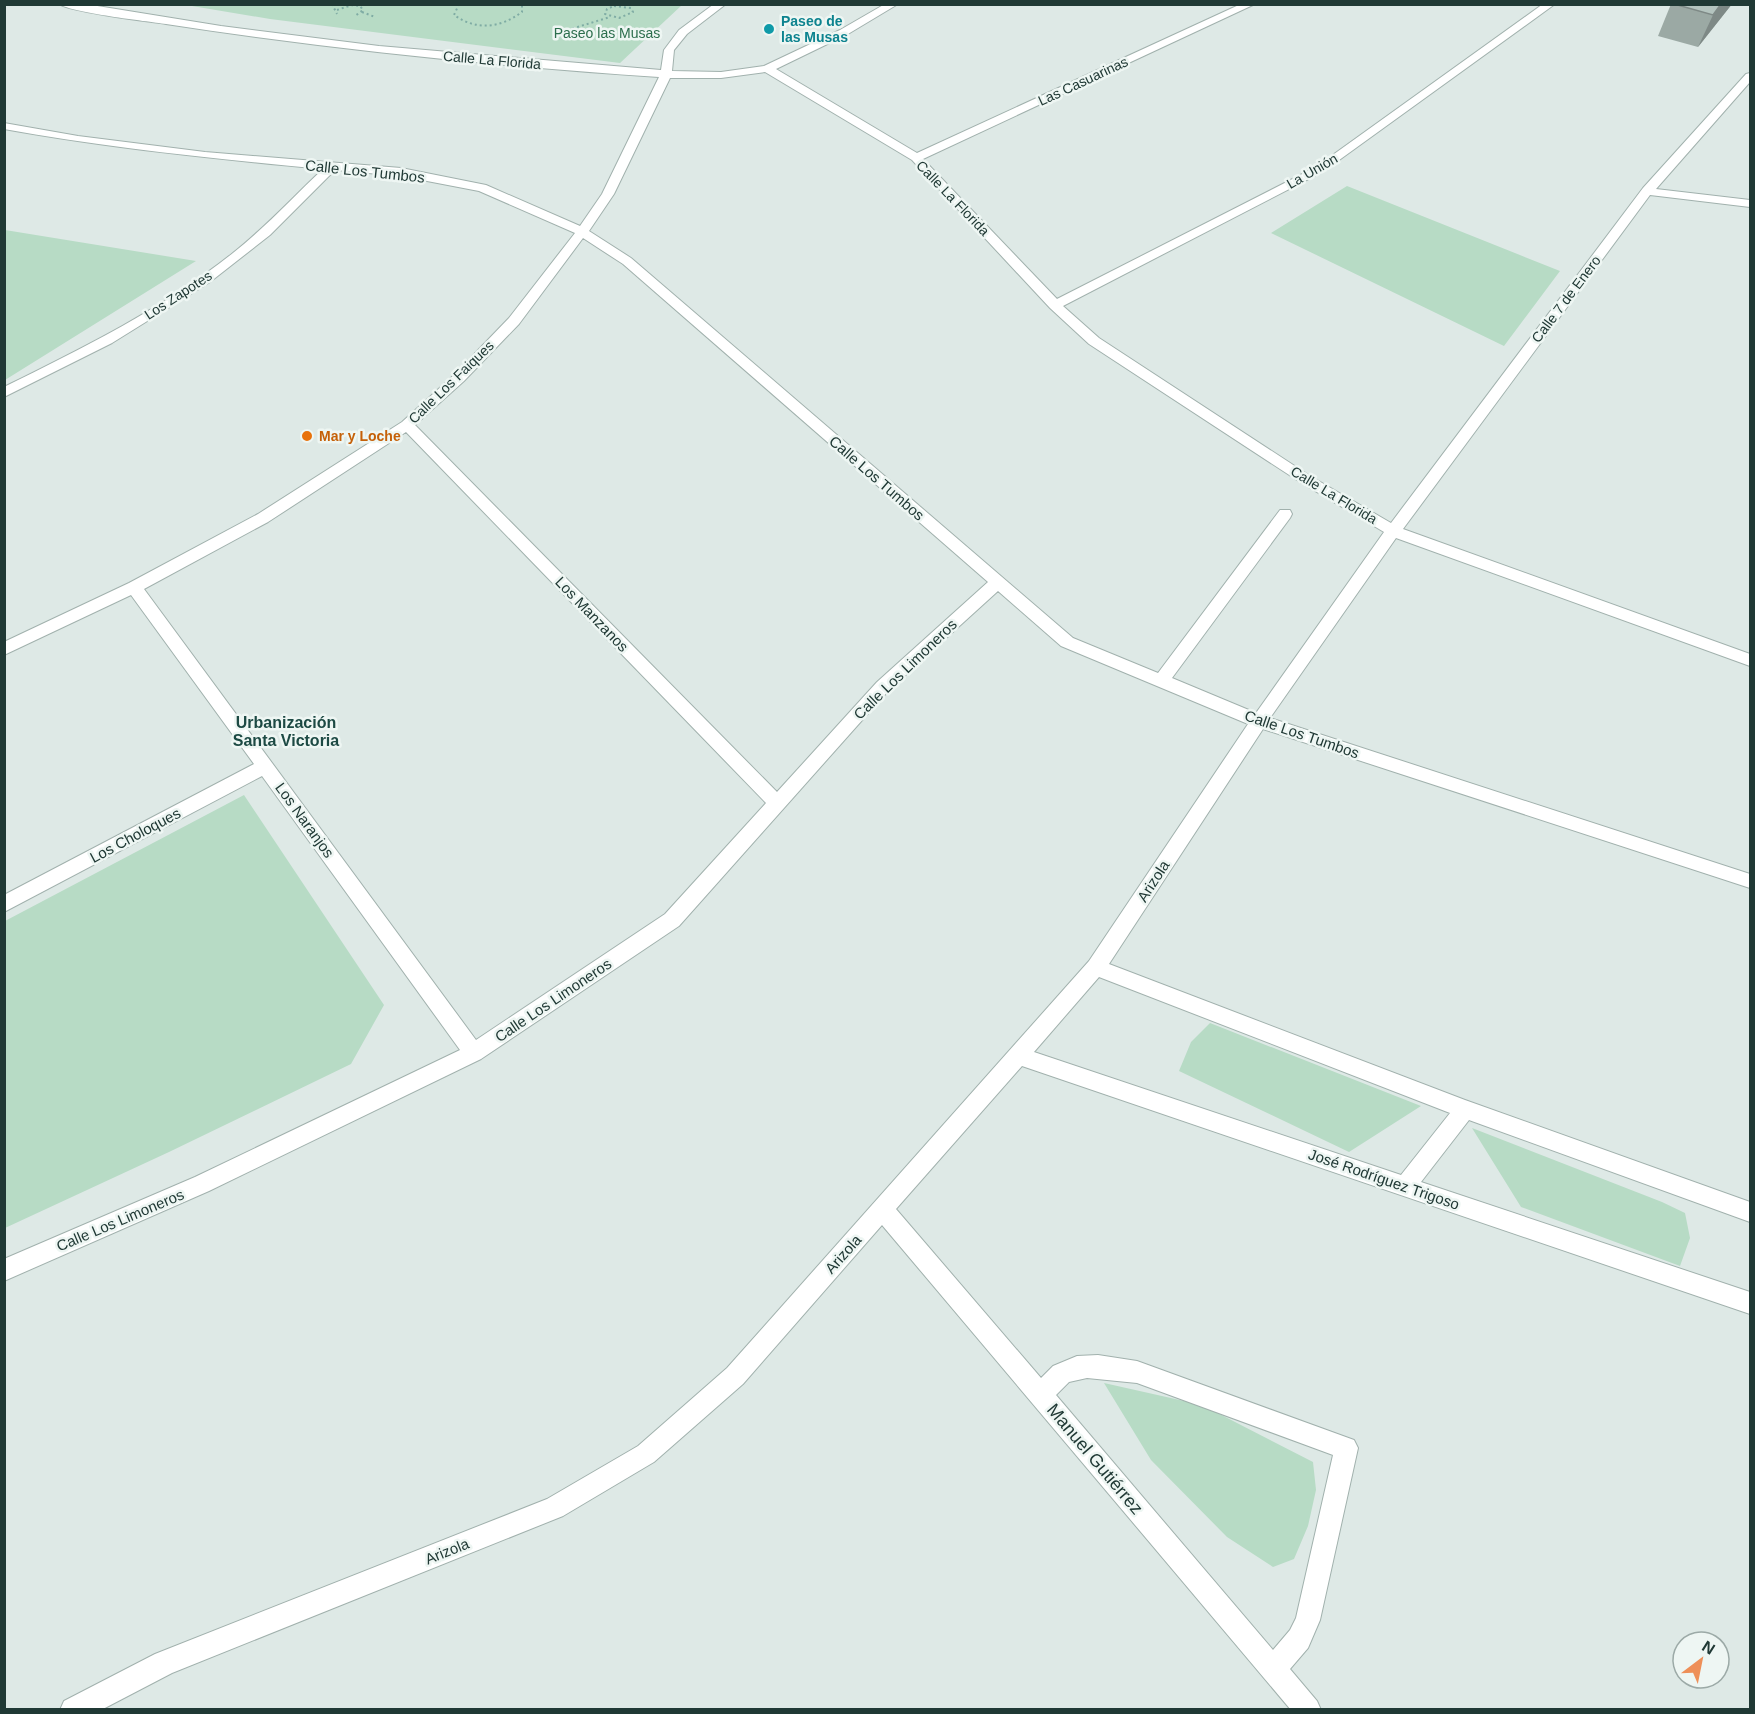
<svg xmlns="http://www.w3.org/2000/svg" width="1755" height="1714" font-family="Arial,sans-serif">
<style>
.green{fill:#b7dbc5}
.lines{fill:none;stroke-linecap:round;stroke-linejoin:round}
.minor-casing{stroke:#a1b1ad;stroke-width:2}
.path{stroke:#7faca4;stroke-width:2;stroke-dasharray:2 3;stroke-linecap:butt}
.minor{fill:#fff;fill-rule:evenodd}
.wall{fill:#9ba9a4}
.shaded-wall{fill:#7e8986}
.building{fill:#b4c4bf;stroke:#7e8986;stroke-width:1.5}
.culture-dot{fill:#0f9aa8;stroke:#eef6f3;stroke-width:2}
.food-dot{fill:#e8710a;stroke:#eef6f3;stroke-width:2}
.labels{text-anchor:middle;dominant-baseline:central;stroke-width:5;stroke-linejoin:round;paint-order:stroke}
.far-culture-label{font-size:14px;font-weight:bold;fill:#0d838f;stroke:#eef6f3;text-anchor:start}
.far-park-label{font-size:14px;fill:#2c6e4d;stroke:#eef6f3}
.far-street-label{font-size:14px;fill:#203935;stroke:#eef6f3}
.far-food-label{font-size:14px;font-weight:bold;fill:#c56008;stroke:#eef6f3;text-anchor:start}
.street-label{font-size:15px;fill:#203935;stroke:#eef6f3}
.neighbourhood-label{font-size:16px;font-weight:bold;fill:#1d4a44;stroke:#eef6f3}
.near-street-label{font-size:18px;fill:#203935;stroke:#eef6f3}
</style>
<rect width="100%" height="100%" fill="#dee9e6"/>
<path class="green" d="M186 5H682L620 63 270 19Z
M1347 186 1560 271 1504 346 1271 233Z
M5 230 196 261 5 380Z
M244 795 384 1005 351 1064 169 1152 5 1228V921Z
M1210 1023 1421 1106 1349 1152 1179 1071 1191 1042Z
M1472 1128 1662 1202 1685 1213 1690 1238 1680 1266 1521 1207Z
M1104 1383 1202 1405 1313 1462 1316 1490 1308 1526 1294 1559 1273 1567 1227 1537 1151 1460Z"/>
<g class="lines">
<g class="minor-casing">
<path id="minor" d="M59 4H85L221 26 379 46 661 70 664 50 679 30 714 4H726L687 34 674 50 672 71 721 72 764 66 840 30 885 4H898L848 34 776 69 917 153 1241 4H1255L923 159 1057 299 1316 167 1543 4H1555L1324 171 1063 306 1099 338 1310 476 1391 523 1643 188 1746 74 1750 73V82L1656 189 1750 200V207L1650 195 1403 529 1750 654V666L1396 538 1270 718 1750 874V888L1263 729 1109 964 1465 1100 1750 1202V1222L1469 1120 1421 1182 1750 1292V1314L1022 1066 896 1209 1041 1378 1053 1366 1077 1356 1098 1355 1137 1361 1354 1440 1358 1448 1320 1620 1308 1648 1290 1669 1317 1701 1321 1710H1291L882 1225 743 1384 654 1462 563 1516 172 1673 101 1710H60L64 1701 155 1654 547 1499 638 1446 727 1368 1089 961 1248 724 1061 646 998 591 889 690 679 926 481 1059 209 1191 4 1281V1259L195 1177 460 1050 262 776 4 912V895L254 764 131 595 4 655V642L129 583 258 514 402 422 454 375 509 318 575 233 479 191 401 176 335 170 270 235 210 282 112 343 4 397V387C83 348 164 308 233 253 265 228 293 197 323 169 216 159 110 148 4 129V123L78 136 205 152 401 168 486 185 580 226 602 194 659 77C494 66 330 49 166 24 146 21 73 13 59 4ZM765 72 912 160 1050 308 1089 344 1300 482 1384 532 1256 713 1172 678 1290 518 1292 514 1290 510H1280L1158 673 1073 638 631 258 589 231 614 194 670 78H721ZM583 238 623 264 988 582 877 682 777 792 415 425 464 381 519 324ZM406 432 766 803 665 914 476 1040 144 589 268 522ZM1099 977 1450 1113 1401 1175 1034 1052ZM1087 1378 1137 1383 1333 1455 1296 1618 1290 1630 1273 1650 1056 1395 1069 1382Z"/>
</g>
<path class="path" d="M332 4 337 14
M459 4 454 15C477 31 500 28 522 12V4
M614 6 631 8 633 12 619 18 605 14 607 9Z
M337 10 352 5 360 6 363 10 355 16
M362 12 375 17
M558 33 610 17"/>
<use href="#minor" class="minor"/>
</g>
<path class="wall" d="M1671 4H1732L1698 47 1658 36Z"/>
<path class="shaded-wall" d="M1721 4H1732L1698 47 1713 15Z"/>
<path class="building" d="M1674 4H1721L1713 15Z"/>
<circle class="culture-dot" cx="769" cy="29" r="6"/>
<circle class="food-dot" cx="307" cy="436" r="6"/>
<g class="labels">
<g class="far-culture-label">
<text x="781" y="21">Paseo de<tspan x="781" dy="16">las Musas</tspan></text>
</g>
<g class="far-park-label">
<text x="607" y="33">Paseo las Musas</text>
</g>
<g class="far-street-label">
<text transform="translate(492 60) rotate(5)">Calle La Florida</text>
<text transform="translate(1083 81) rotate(-25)">Las Casuarinas</text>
<text transform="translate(1312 171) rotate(-30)">La Unión</text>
<text transform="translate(953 198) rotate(46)">Calle La Florida</text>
<text transform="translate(178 295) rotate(-33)">Los Zapotes</text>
<text transform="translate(1566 299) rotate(-53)">Calle 7 de Enero</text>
<text transform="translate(451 382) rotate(-44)">Calle Los Faiques</text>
<text transform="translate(1334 495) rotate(31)">Calle La Florida</text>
</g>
<g class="far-food-label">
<text x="319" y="436">Mar y Loche</text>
</g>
<g class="street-label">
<text transform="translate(365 171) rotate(6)">Calle Los Tumbos</text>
<text transform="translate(877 478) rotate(41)">Calle Los Tumbos</text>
<text transform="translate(592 614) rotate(46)">Los Manzanos</text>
<text transform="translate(905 669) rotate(-44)">Calle Los Limoneros</text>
<text transform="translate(1302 734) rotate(19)">Calle Los Tumbos</text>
<text transform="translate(305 820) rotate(54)">Los Naranjos</text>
<text transform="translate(135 835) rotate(-28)">Los Choloques</text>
<text transform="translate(1153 881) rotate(-57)">Arizola</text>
<text transform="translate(553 1000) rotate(-34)">Calle Los Limoneros</text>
<text transform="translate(1384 1179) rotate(19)">José Rodríguez Trigoso</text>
<text transform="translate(120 1220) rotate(-23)">Calle Los Limoneros</text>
<text transform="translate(843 1254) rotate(-48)">Arizola</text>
<text transform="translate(447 1551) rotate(-22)">Arizola</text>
</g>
<g class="neighbourhood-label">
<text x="286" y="722">Urbanización<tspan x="286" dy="18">Santa Victoria</tspan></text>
</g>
<g class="near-street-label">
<text transform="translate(1095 1459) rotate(50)">Manuel Gutiérrez</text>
</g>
</g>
<rect width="1755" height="1714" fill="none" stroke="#203935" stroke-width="12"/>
<g transform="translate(1701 1660) rotate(32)"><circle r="28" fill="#eef6f3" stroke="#9caaa7" stroke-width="1.5"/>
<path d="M0-4.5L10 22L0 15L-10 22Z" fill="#ee8f58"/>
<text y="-9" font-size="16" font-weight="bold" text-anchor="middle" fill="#203935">N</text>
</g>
</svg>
